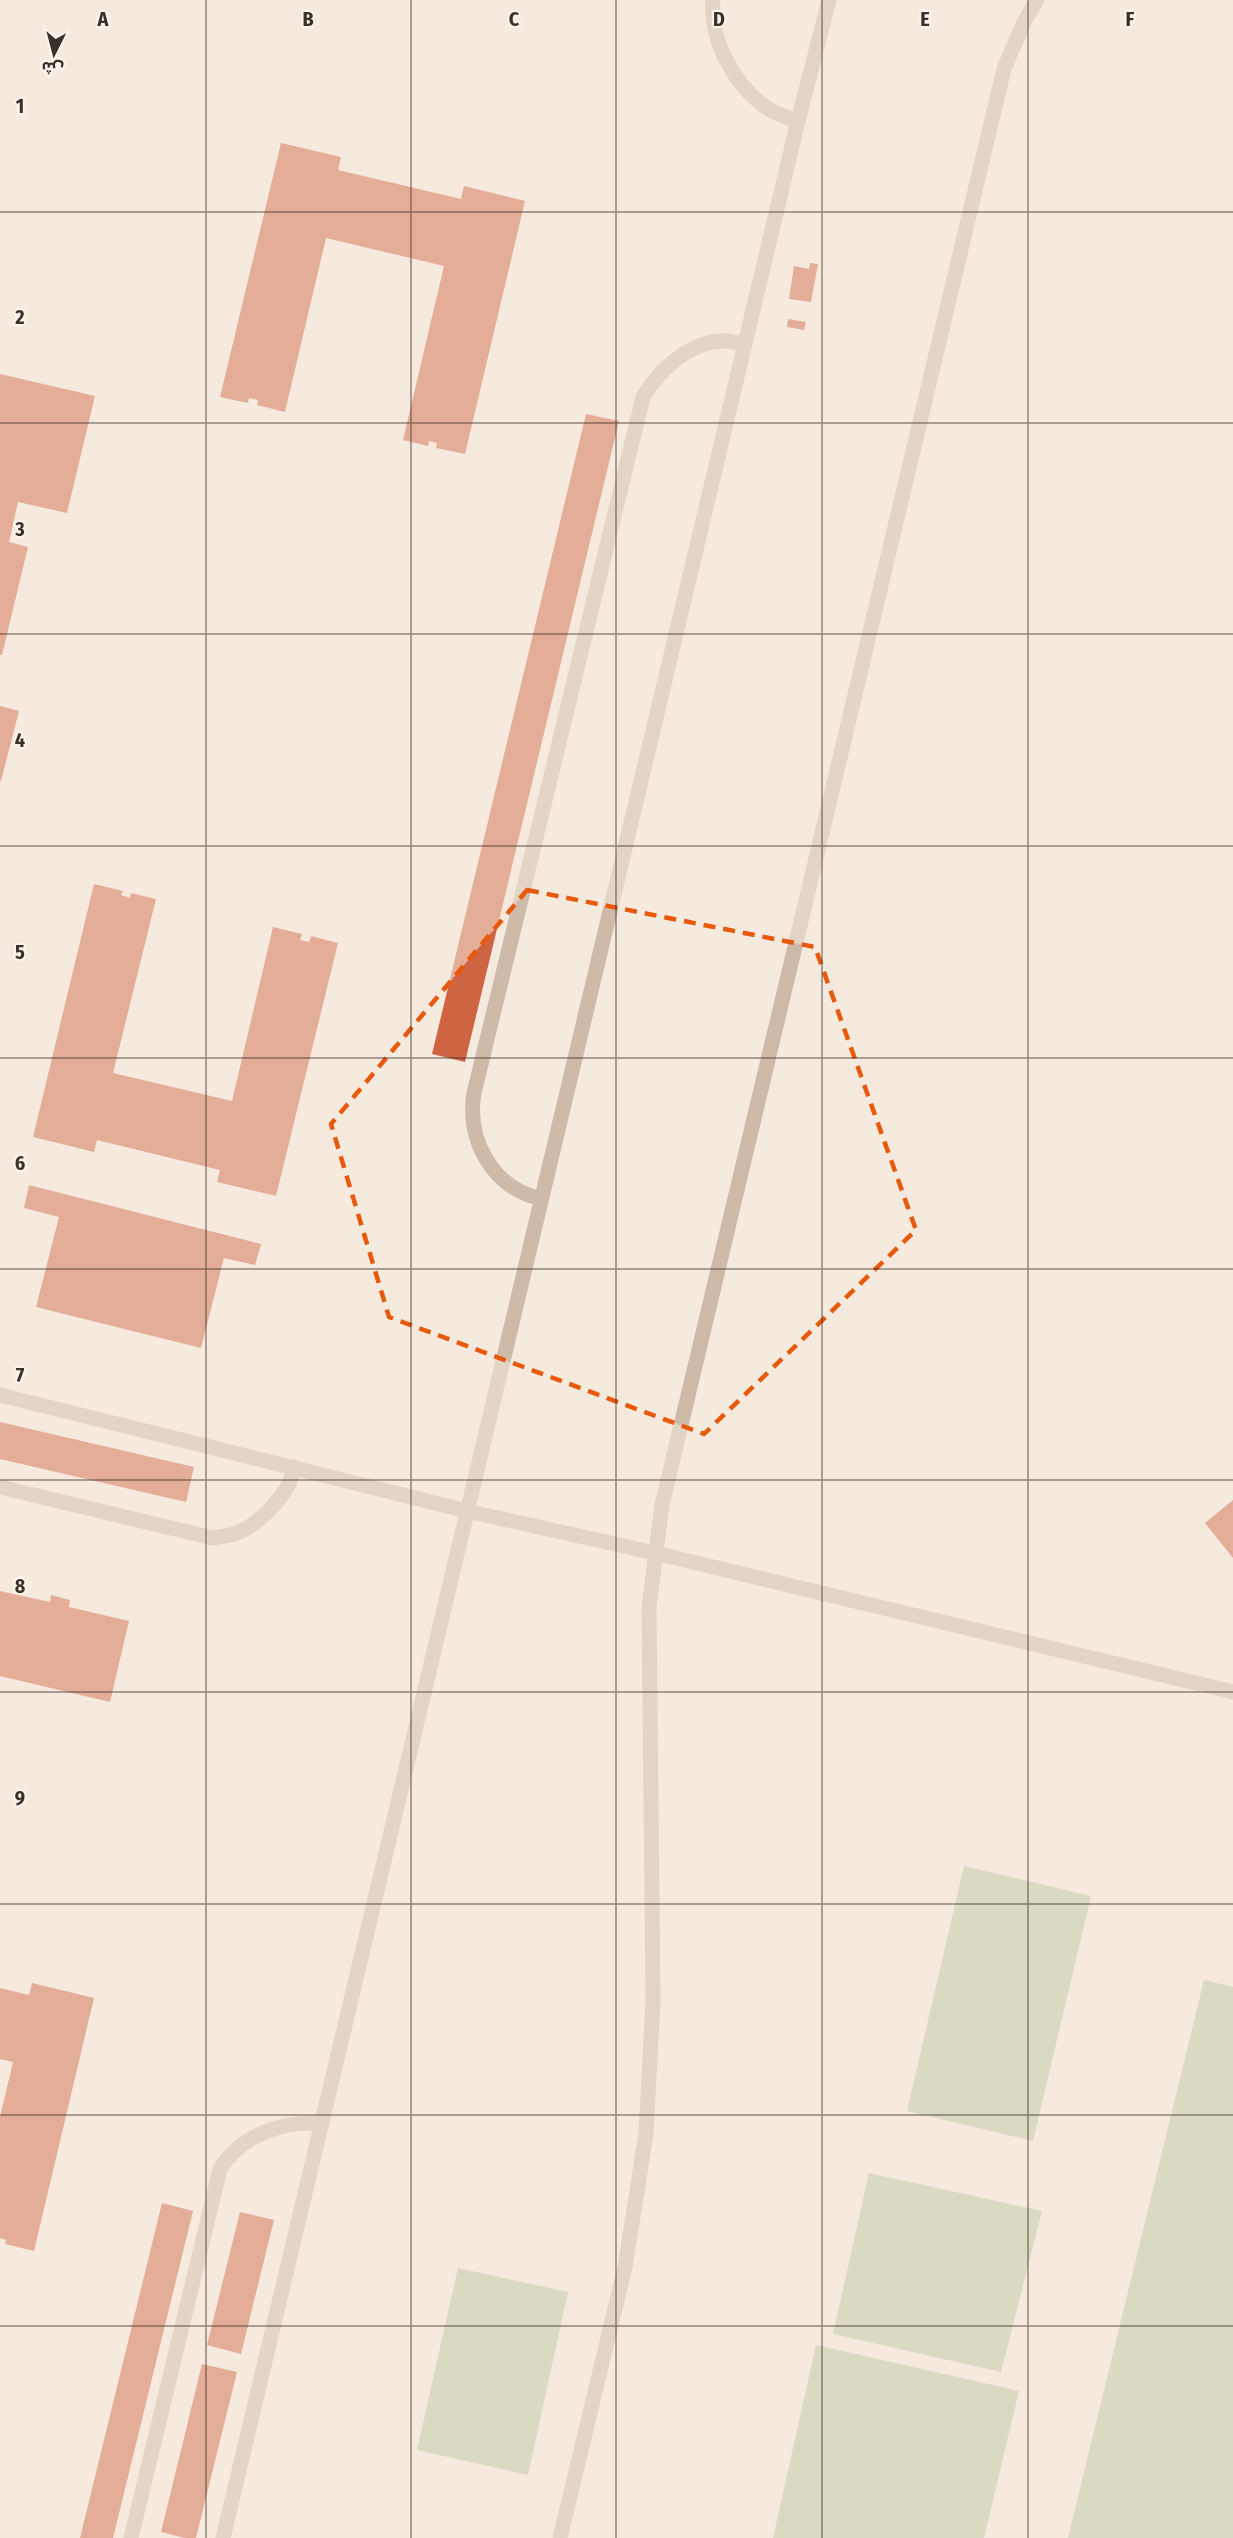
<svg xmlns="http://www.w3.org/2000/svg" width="1233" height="2538" font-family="'Fira Sans Condensed','Noto Sans Arabic',sans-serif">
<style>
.green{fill:#b8c59d}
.building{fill:#cf6442}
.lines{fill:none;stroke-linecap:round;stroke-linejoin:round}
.service{stroke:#cebaa9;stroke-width:15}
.marked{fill:none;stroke:#e8590c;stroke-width:4.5;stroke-dasharray:12 8;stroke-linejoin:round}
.grid{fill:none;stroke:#3b2f29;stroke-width:1.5;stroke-opacity:0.55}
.grid-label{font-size:20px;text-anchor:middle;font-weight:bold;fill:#3b2f29;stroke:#fbf4ec;stroke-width:4.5;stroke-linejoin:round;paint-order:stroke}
</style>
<rect width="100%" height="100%" fill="#f5eade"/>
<path class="green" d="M964 1866 1091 1896 1033 2141 907 2111Z
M1204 1980 1233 1987V2538H1068Z
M869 2173 1042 2211 1001 2372 833 2334Z
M458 2268 568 2292 528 2475 417 2450Z
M816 2345 1019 2391 984 2538H773Z"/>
<path class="building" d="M281 143 341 157 338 170 461 199 464 186 525 201 465 454 436 448 437 443 429 441 428 446 403 440 444 266 326 238 285 412 257 405 258 400 249 398 248 403 220 397Z
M810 263 818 264 811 302 789 299 794 266 809 269Z
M788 319 806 322 804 330 787 327Z
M0 374 95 396 67 513 18 502 9 542 28 547 2 655H0Z
M586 414 619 421 465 1062 432 1054Z
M0 706 19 711 1 781H0Z
M94 884 123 891 121 895 130 898 131 893 156 899 113 1073 232 1101 273 927 302 934 300 940 309 942 311 936 338 943 276 1196 217 1182 220 1170 97 1140 94 1152 33 1137Z
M29 1185 261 1244 255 1265 224 1258 201 1348 36 1307 59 1217 24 1208Z
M0 1422 194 1467 186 1502 0 1459Z
M1233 1500V1558L1205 1523Z
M0 1591 50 1602 51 1595 70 1600 69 1607 129 1621 110 1702 0 1676Z
M32 1983 94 1998 34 2251 5 2244 6 2240 0 2238V2117L13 2062 0 2059V1988L29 1995Z
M162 2203 193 2211 113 2538H80Z
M240 2212 274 2220 241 2354 207 2345Z
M202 2364 237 2372 196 2538H185L161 2532Z"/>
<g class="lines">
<path class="service" d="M713 0C709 37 732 80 760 103 771 112 785 117 798 121
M542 1199C493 1189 466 1140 474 1093L643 397C663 364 704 329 744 345
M0 1395 467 1511 655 1553 1233 1692
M0 1487 213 1538C221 1537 229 1536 237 1533 260 1524 291 1492 294 1467
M131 2538 220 2169C241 2135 284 2120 322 2124
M223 2538 798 121 829 0
M560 2538 625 2267 646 2134 653 2001 649 1607 662 1505 1004 69 1024 22 1037 0"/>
</g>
<path d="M0 0H1233V2538H0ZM527 890 815 947 916 1230 704 1434 389 1317 331 1124Z" fill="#f5eade" fill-opacity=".55" fill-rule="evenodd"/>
<path class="marked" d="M527 890 815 947 916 1230 704 1434 389 1317 331 1124Z"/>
<path class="grid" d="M206 0V2538M411 0V2538M616 0V2538M822 0V2538M1028 0V2538M0 212H1233M0 423H1233M0 634H1233M0 846H1233M0 1058H1233M0 1269H1233M0 1480H1233M0 1692H1233M0 1904H1233M0 2115H1233M0 2326H1233"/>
<g class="grid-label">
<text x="103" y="26">A</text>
<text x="308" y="26">B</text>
<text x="514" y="26">C</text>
<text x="719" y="26">D</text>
<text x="925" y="26">E</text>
<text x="1130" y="26">F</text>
<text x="20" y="113">1</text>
<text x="20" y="324">2</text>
<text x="20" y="536">3</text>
<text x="20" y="747">4</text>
<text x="20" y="959">5</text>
<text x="20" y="1170">6</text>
<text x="20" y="1382">7</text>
<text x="20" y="1593">8</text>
<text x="20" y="1805">9</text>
</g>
<g transform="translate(54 54) rotate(186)" stroke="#fbf4ec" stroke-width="4.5" paint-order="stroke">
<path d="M0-4.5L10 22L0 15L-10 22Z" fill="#3b2f29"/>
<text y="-9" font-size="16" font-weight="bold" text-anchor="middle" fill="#3b2f29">ش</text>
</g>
</svg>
